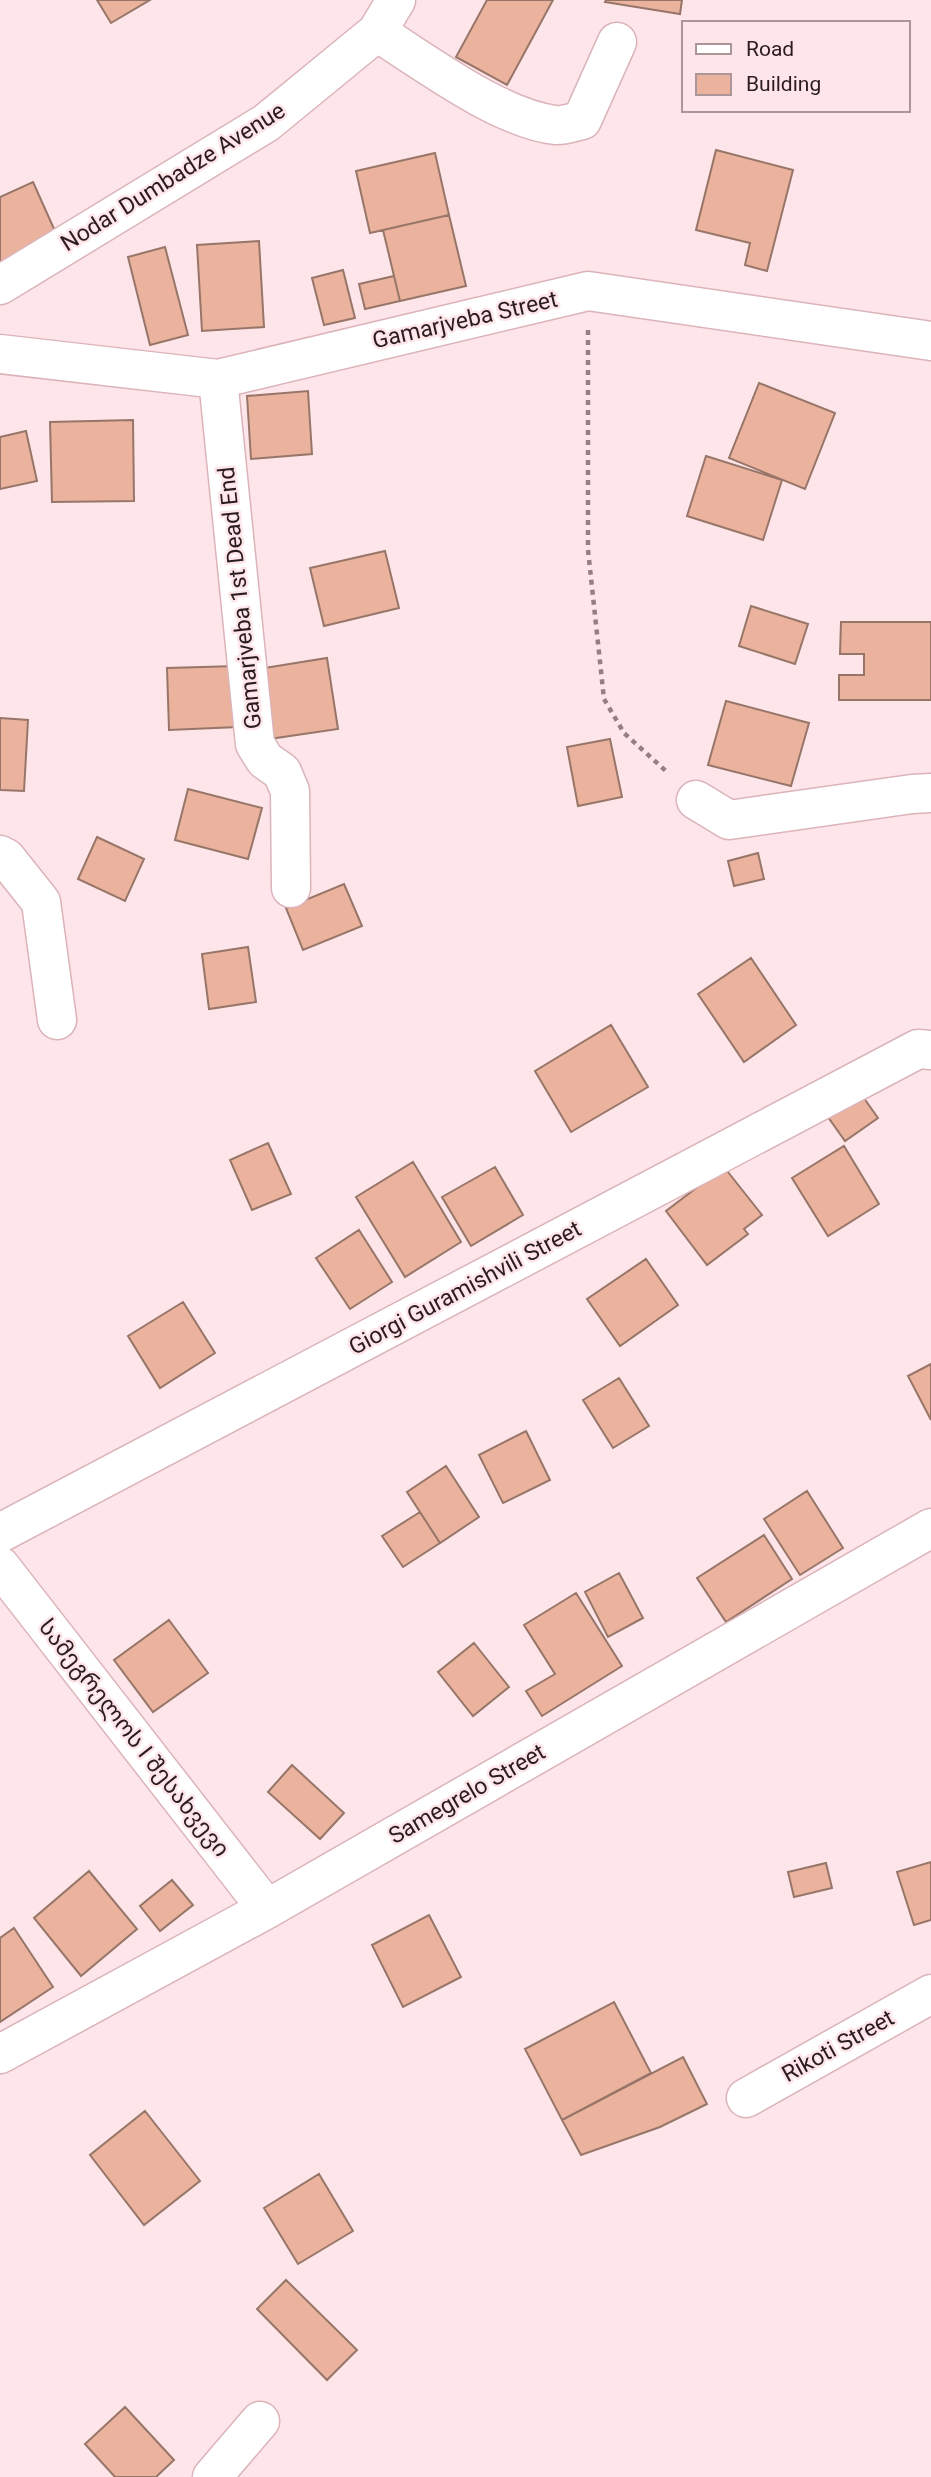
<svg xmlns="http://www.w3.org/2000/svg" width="931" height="2477" font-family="Roboto,'Noto Sans Georgian',sans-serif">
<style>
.building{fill:#ebb39d;stroke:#977669;stroke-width:2}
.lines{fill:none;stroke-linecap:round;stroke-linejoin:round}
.minor-casing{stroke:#dbb4ba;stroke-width:41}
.path{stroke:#948083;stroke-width:4.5;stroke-dasharray:5 5;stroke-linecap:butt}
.minor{stroke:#fff;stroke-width:38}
.labels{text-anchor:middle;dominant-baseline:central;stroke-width:5;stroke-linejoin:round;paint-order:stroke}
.street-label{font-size:23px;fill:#2b1d1f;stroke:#fee5e9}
</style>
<rect width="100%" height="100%" fill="#fee5e9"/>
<path class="building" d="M97 0H150L111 23Z
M487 0H553L507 85 456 57Z
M606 0H682L680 14 605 2Z
M716 150 793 170 767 271 745 265 750 243 696 230Z
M435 153 449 215 370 233 356 171Z
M33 182 59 240 0 267V197Z
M449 215 466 286 400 301 383 230Z
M259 241 264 327 202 331 197 245Z
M165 247 188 335 150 345 128 257Z
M343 270 355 318 324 325 312 278Z
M394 276 400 301 365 309 359 284Z
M759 383 835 413 805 489 729 458Z
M308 391 312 454 251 459 247 396Z
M133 420 134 501 52 502 50 422Z
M26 431 37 481 0 489V437Z
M706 456 782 480 763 540 687 516Z
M385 551 399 608 324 626 310 568Z
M751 606 808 624 795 664 739 646Z
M841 622H931V700H839V675H864V654H840Z
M327 658 338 729 269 739 258 669Z
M237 666 238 727 169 730 167 668Z
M726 701 809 723 791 786 708 765Z
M0 718 28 720 24 791 0 790Z
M610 739 622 797 578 806 567 747Z
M188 789 262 808 248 859 175 840Z
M97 837 144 859 125 901 78 879Z
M758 853 764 879 734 886 728 861Z
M344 884 362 926 303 950 286 908Z
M248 947 256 1002 209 1009 202 954Z
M751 958 796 1025 744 1062 698 994Z
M611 1025 648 1087 571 1132 535 1071Z
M856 1087 878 1118 845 1141 823 1110Z
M268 1143 291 1194 252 1210 230 1160Z
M844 1146 879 1204 828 1236 792 1178Z
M413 1162 461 1242 405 1277 356 1197Z
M495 1167 523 1215 471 1246 442 1197Z
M724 1167 762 1215 744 1229 748 1234 707 1265 666 1211Z
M359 1230 392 1282 350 1309 316 1258Z
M646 1259 678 1305 620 1346 587 1299Z
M183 1302 215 1353 160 1388 128 1336Z
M931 1364V1420L908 1376Z
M619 1378 649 1426 613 1448 583 1400Z
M526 1431 550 1480 503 1503 479 1455Z
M446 1466 479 1517 440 1543 407 1492Z
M807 1491 843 1548 800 1575 764 1519Z
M420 1512 440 1543 403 1567 382 1536Z
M764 1535 792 1579 726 1622 697 1578Z
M619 1573 643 1618 608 1637 585 1592Z
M576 1593 622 1666 542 1716 526 1691 555 1674 524 1625Z
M169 1620 208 1673 153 1712 114 1660Z
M474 1643 509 1687 473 1716 438 1672Z
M292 1765 344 1813 320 1839 268 1792Z
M931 1862V1920L914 1925 897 1872Z
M826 1863 832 1888 794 1897 788 1872Z
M89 1871 137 1929 81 1976 34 1918Z
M172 1880 193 1905 160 1931 140 1906Z
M429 1915 461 1977 403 2007 372 1945Z
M14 1928 53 1987 0 2022V1938Z
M614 2002 651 2073 562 2120 525 2049Z
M683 2057 707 2104 660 2127 581 2155 562 2120Z
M145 2111 200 2181 144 2225 90 2155Z
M319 2174 353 2231 298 2264 264 2208Z
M286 2280 357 2350 327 2380 257 2309Z
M125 2407 174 2460 156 2477H115L85 2444Z"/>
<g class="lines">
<g class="minor-casing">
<path id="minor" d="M377 32C426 63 499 118 555 125 564 126 574 122 582 120L617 42
M0 285 266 123 377 32 396 0
M0 354 218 379 588 291 931 341
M218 379 255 744 265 760 282 772 290 791 291 888
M696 800 729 820 912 794 931 793
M0 855 6 858 41 902 57 1020
M0 1533 918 1049 931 1050
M0 1566 267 1909
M0 2054 267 1909 931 1528
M746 2098 931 1994
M212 2477 260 2421"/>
</g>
<path class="path" d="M588 330V550L604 699 624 733 667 772"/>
<use href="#minor" class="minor"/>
</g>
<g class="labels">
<g class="street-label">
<text transform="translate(173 177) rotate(-32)">Nodar Dumbadze Avenue</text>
<text transform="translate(465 320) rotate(-13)">Gamarjveba Street</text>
<text transform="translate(240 598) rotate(-96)">Gamarjveba 1st Dead End</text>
<text transform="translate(465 1288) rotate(-28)">Giorgi Guramishvili Street</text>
<text transform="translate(134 1738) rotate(52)">სამეგრელოს I შესახვევი</text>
<text transform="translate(467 1794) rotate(-30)">Samegrelo Street</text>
<text transform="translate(838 2046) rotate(-29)">Rikoti Street</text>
</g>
</g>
<rect x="682" y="21" width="228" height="91" fill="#fee5e9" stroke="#aa9598" stroke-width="2"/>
<rect x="696" y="44" width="35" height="10" fill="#ffffff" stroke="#aa9598" stroke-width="2"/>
<text x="746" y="56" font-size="21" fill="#2b1d1f">Road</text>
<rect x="696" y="74" width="35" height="21" fill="#ebb39d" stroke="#aa9598" stroke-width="2"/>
<text x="746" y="91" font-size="21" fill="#2b1d1f">Building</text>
</svg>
